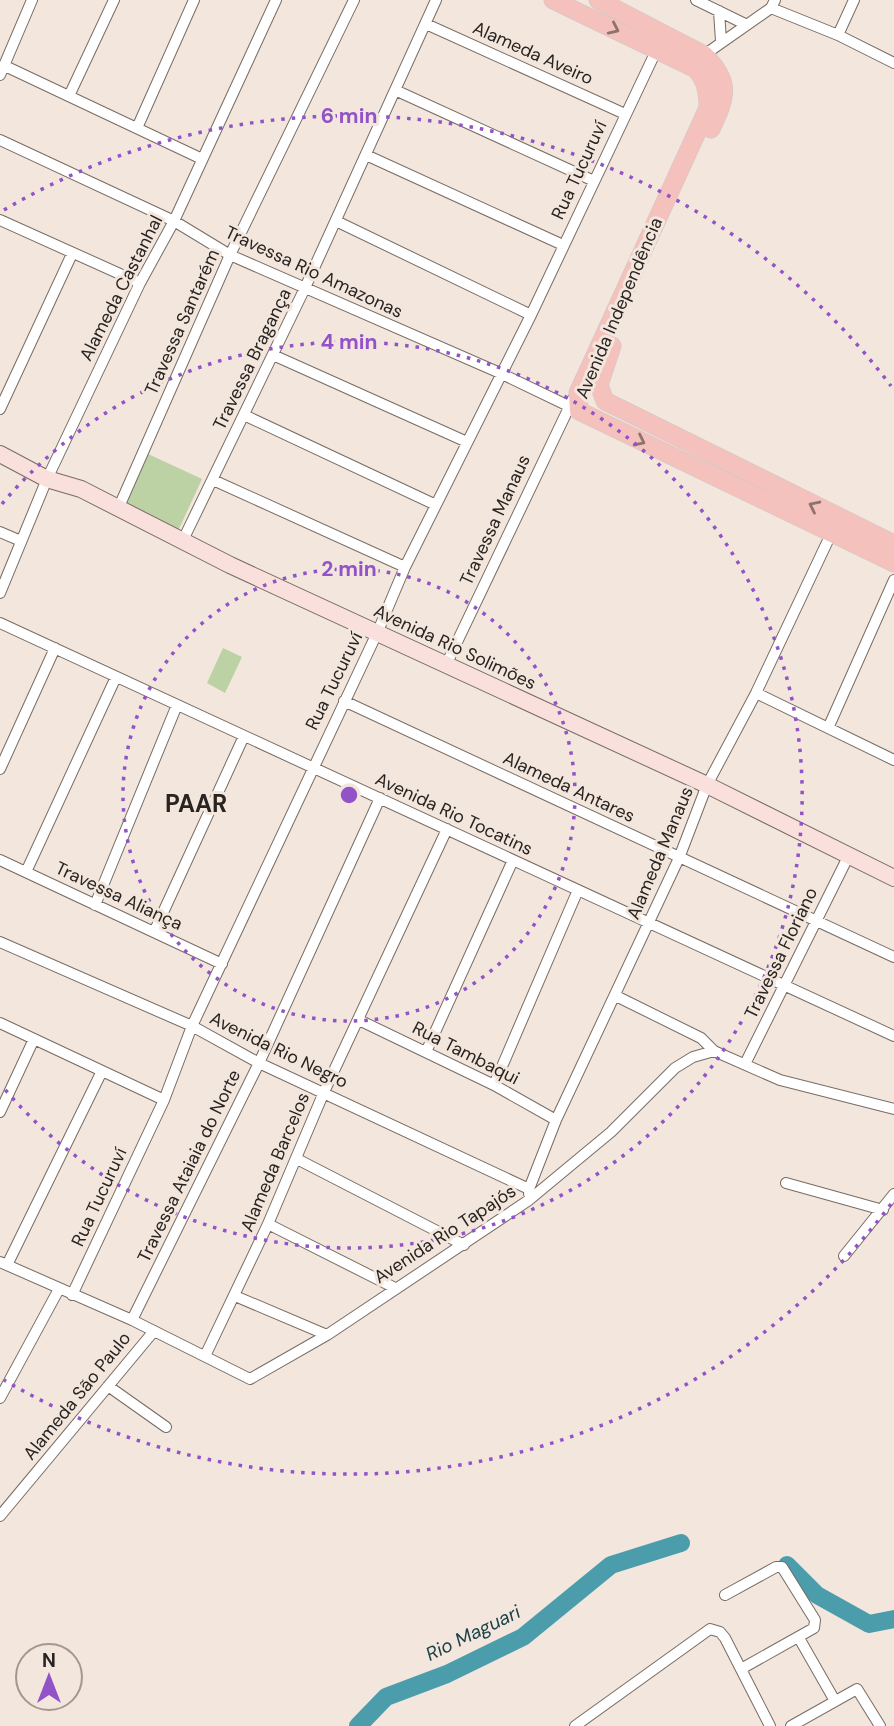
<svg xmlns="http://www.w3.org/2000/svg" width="894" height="1726" font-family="'DM Sans',sans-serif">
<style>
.green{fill:#bcd1a4}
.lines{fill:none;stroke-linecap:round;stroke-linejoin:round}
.river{stroke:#4b9dac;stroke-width:18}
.minor-casing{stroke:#776c64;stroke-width:12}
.secondary-casing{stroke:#776c64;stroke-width:18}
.primary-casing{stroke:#cccaca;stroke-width:19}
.minor{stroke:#fff;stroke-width:10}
.secondary{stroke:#fae0dd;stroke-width:16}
.primary{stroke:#f4c1bc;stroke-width:18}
.oneway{stroke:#8e726e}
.ring{fill:none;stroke:#9252c8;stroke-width:3.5;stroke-dasharray:3.5 7}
.labels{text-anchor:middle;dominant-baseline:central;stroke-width:6;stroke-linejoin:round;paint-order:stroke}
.street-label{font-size:18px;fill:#292421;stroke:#f2e6dd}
.water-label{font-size:19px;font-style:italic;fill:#1b4249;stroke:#f2e6dd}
.district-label{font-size:24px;font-weight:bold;fill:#292421;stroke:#f2e6dd}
.centre{fill:#9252c8;stroke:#f2e6dd;stroke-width:3.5}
.ring-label{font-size:21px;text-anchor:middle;font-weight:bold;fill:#9252c8;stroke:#f2e6dd;stroke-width:6;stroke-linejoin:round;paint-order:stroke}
</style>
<rect width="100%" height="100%" fill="#f2e6dd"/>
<path class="green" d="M146 453 202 479 178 531 122 505Z
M223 648 242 657 225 693 207 683Z"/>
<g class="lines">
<path class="river" d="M787 1565 817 1595 869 1624 894 1619
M358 1726 386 1697 447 1674 523 1637 611 1565 681 1543"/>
<g class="minor-casing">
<path id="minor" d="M696 0 745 24
M771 8 838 35 894 63
M719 11 721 41
M426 24 625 114
M838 35 854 0
M704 55 771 8 775 0
M5 66 200 158
M0 75 32 0
M395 90 594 181
M69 96 114 0
M137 128 194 0
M0 140 174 221 230 255 500 373 579 411
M366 155 563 245
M0 220 140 283
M336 221 531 315
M273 355 467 442
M0 409 72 254
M244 415 436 505
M213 480 405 567
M118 509 230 255 354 0
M0 532 21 541
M183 540 304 290 436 0
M0 593 47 479 140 283 174 221 276 0
M0 623 894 1036
M446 665 573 399
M756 693 894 760
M344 701 894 957
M829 726 894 580
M0 769 55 648
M0 860 222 964
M26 872 116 677
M95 905 177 705
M155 930 244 736
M0 942 192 1026 259 1063 529 1189V1194
M616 996 701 1038 714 1051
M359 1020 494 1085 556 1120
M0 1023 164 1100
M426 1052 513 860
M745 1064 848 857
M494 1085 578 890
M0 1112 34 1039
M297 1159 464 1245
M786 1183 883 1210
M529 1189 556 1120 679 858 707 785 756 693 831 534
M268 1224 395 1288
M844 1256 894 1194
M0 1262 132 1320 250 1379 327 1335 529 1200 611 1132 675 1068 693 1057 714 1051 780 1080 894 1109
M7 1265 102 1071
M72 1295 164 1100 192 1026 378 631 405 567 531 315 657 49
M235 1296 327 1335
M132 1320 259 1063 380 798
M205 1356 268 1224 324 1092 447 829
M108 1386 166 1427
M0 1398 59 1289
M0 1516 154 1331
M725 1595 776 1567H782L815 1620 814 1628 741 1669
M799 1638 835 1701
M575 1726 710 1629 720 1632 725 1638 770 1726
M791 1726 857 1689 880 1726"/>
</g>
<g class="secondary-casing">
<path id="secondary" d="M0 454 47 479 81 489 230 565 707 785 894 878"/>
</g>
<g class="primary-casing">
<path id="primary" d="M553 0 696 69C706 81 708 92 708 108L578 393 579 411 894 563
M598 0 704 55C732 82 726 97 711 129
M612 346 599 385 605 401 894 544"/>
</g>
<use href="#minor" class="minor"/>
<use href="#secondary" class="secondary"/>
<use href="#primary" class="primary"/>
</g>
<defs><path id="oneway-chevron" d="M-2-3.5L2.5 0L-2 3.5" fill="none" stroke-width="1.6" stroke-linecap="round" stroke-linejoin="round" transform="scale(1.75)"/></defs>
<g class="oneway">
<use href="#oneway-chevron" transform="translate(614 29) rotate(25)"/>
<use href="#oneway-chevron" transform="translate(640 441) rotate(26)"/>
<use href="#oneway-chevron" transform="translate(814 506) rotate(-154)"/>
</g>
<g class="ring">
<circle cx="349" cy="795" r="226"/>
<path d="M2 504A453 453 0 1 1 2 1086"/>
<path d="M891 1204A679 679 0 0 1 4 1380M4 210A679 679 0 0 1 891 386"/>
</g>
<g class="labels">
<g class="street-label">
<text transform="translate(533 53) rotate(24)">Alameda Aveiro</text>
<text transform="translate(579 170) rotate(-65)">Rua Tucuruví</text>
<text transform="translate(314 272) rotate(25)">Travessa Rio Amazonas</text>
<text transform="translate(121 288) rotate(-63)">Alameda Castanhal</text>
<text transform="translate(619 308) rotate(-67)">Avenida Independência</text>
<text transform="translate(182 322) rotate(-66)">Travessa Santarém</text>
<text transform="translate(252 359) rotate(-64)">Travessa Bragança</text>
<text transform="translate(495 520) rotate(-65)">Travessa Manaus</text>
<text transform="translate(455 647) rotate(25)">Avenida Rio Solimões</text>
<text transform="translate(334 681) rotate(-64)">Rua Tucuruví</text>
<text transform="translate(569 787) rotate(25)">Alameda Antares</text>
<text transform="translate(454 814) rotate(25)">Avenida Rio Tocatins</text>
<text transform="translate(660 853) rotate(-67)">Alameda Manaus</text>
<text transform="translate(119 896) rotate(25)">Travessa Aliança</text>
<text transform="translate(781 953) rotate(-64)">Travessa Floriano</text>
<text transform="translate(279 1050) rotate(26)">Avenida Rio Negro</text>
<text transform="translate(466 1053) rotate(27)">Rua Tambaqui</text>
<text transform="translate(275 1162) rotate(-67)">Alameda Barcelos</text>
<text transform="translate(189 1166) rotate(-64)">Travessa Ataiaia do Norte</text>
<text transform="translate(99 1197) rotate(-65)">Rua Tucuruví</text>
<text transform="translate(445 1234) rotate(-33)">Avenida Rio Tapajós</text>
<text transform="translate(77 1396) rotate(-51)">Alameda São Paulo</text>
</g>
<g class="water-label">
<text transform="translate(473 1633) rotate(-26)">Rio Maguari</text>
</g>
<g class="district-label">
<text x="196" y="803">PAAR</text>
</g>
</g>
<circle cx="349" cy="795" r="10" class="centre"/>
<g class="ring-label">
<text x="349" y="123">6 min</text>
<text x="349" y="349">4 min</text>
<text x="349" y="576">2 min</text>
</g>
<g transform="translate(49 1677)"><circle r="33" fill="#f2e6dd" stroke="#a29892" stroke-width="2"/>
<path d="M0-5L12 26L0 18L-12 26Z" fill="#9252c8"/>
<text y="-10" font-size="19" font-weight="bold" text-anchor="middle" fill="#292421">N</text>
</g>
</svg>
